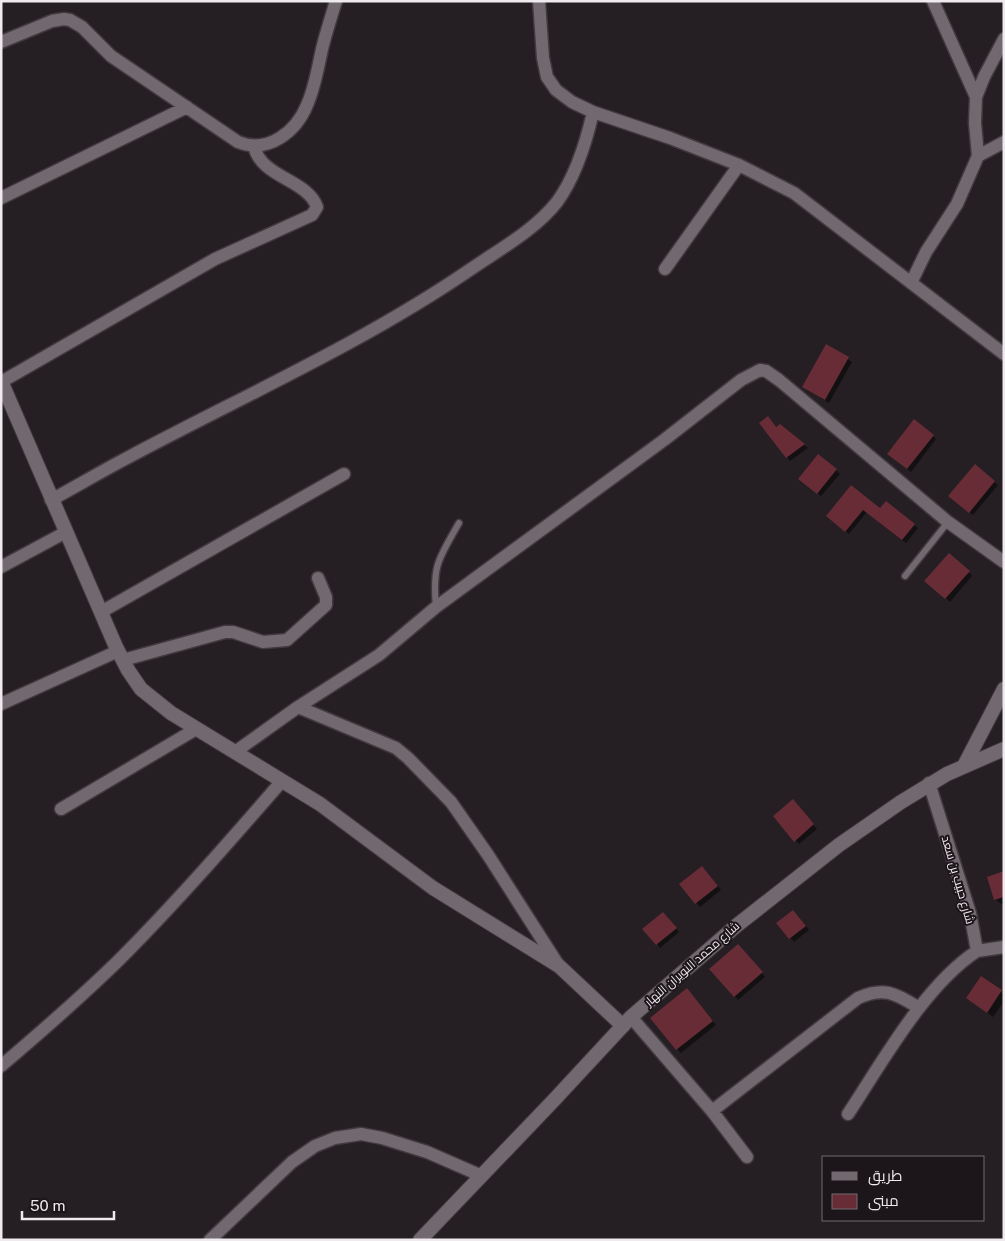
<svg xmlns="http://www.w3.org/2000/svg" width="1005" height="1241" font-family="'Public Sans',Cairo,sans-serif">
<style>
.shadow{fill:#0007}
.building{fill:#682c37}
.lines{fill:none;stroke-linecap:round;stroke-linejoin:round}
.service-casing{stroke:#403a3e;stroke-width:9}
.minor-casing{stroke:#403a3e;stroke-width:15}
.tertiary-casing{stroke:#403a3e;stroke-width:16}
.service{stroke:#71696f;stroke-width:6}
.minor{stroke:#71696f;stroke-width:12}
.tertiary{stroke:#71696f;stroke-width:14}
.labels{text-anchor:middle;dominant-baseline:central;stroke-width:4;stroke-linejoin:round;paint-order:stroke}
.street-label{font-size:12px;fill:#efeaed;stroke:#1c151a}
</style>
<rect width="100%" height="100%" fill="#251e23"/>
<path class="shadow" d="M827 346 852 362 829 403 803 387Z
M780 426 808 448 790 461 787 457 777 428Z
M933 436 936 439 911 472 892 457Z
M836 470 840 474 821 496 804 482Z
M994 482 998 485 973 515 952 498Z
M851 487 880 510 914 525 918 528 906 543 867 512 849 534 831 520Z
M969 572 972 576 950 602 930 584Z
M796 805 817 829 799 844 774 816Z
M706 871 721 890 700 907 681 885Z
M1004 872V906L995 899Z
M797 915 809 930 794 942 778 923Z
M667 917 679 932 660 948 657 944Z
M742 949 765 977 738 1000 735 996Z
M1001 991 1004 994V1001L993 1017 967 998Z
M691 994 716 1025 681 1053 677 1049Z"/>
<path class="building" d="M826 344 849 357 825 400 802 387Z
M768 416 776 427 780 424 805 444 786 458 759 423Z
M914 419 934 435 907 469 887 454Z
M818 454 837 469 817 494 798 479Z
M975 464 995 481 969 513 948 496Z
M851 485 880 508 886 501 915 524 902 540 863 510 845 532 826 516Z
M949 553 970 571 945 599 924 581Z
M793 799 814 824 794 842 773 816Z
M702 866 718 886 695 904 679 884Z
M1004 871V897L994 900 987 877Z
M793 910 806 926 789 939 776 923Z
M663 912 677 928 656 945 642 929Z
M738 944 763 972 734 997 709 969Z
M981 976 1002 990 987 1013 966 998Z
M687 988 713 1021 676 1050 650 1018Z"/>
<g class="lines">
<g class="service-casing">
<path id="service" d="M905 576 948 522
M436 607C432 565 439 558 459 523"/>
</g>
<g class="minor-casing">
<path id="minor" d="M539 1 543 58 547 77 556 90 572 102 593 112 670 138 739 165 794 193 1004 354
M933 1 976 97
M1 42 52 21 64 19 70 20 82 27 111 56 238 142C268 154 296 132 307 105 315 87 318 67 322 49 326 33 331 17 336 1
M978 156 1004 142
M1 198 187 107
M665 269 739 165
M911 283 926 252 957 204 978 156 975 123 976 97 984 77 1004 39
M1 382 215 259 312 215 317 207C307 179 261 178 254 146
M51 500C77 486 102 471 127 458 243 396 363 343 471 269 500 249 535 230 557 202 576 176 586 143 593 112
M1 567 66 532
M101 612 344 474
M123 660 225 632H233L263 642 287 640 326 605V597L318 578
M1 704 118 651
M298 707 396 748 408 758 451 802 488 855 559 966
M235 752 298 707 379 655 436 607 664 440 741 380 760 370 766 371 779 380 948 522 1004 562
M929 783 970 913 977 951 1004 947
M61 809 196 729
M631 1017 712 1111 747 1157
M1 1066C41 1032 80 998 118 961 175 904 229 842 282 781
M712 1111 858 998C885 986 896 994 919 1008
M848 1114C883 1061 925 985 977 951
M210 1240 292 1162 315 1146 335 1138 361 1134 382 1138 427 1152 482 1176"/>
</g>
<g class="tertiary-casing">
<path id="tertiary" d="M1 381 116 647 128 670 141 689 171 713 320 804 433 888 559 966 623 1026
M964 766 1004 689
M420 1240 554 1100 631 1017 736 926 839 845 901 802 947 774 1004 749"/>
</g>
<use href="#service" class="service"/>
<use href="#minor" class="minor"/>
<use href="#tertiary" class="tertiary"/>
</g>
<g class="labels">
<g class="street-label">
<text transform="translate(958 880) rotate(74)">شارع حبيب بن سعد</text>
<text transform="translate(692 964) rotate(-41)">شارع محمد النويران النهار</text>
</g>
</g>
<rect width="1005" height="1241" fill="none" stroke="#efeaed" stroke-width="5"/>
<rect x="822" y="1156" width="162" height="65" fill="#1c151a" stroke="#706a6e"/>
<rect x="832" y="1172" width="25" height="8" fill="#71696f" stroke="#706a6e"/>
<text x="868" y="1181" font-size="15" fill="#efeaed">طريق</text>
<rect x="832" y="1194" width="25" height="15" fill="#682c37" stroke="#706a6e"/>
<text x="868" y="1206" font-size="15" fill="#efeaed">مبنى</text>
<path d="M22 1211v8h92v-8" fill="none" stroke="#efeaed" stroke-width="2.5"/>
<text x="30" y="1211" font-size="15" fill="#efeaed" stroke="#1c151a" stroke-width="4" paint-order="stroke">50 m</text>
</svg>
